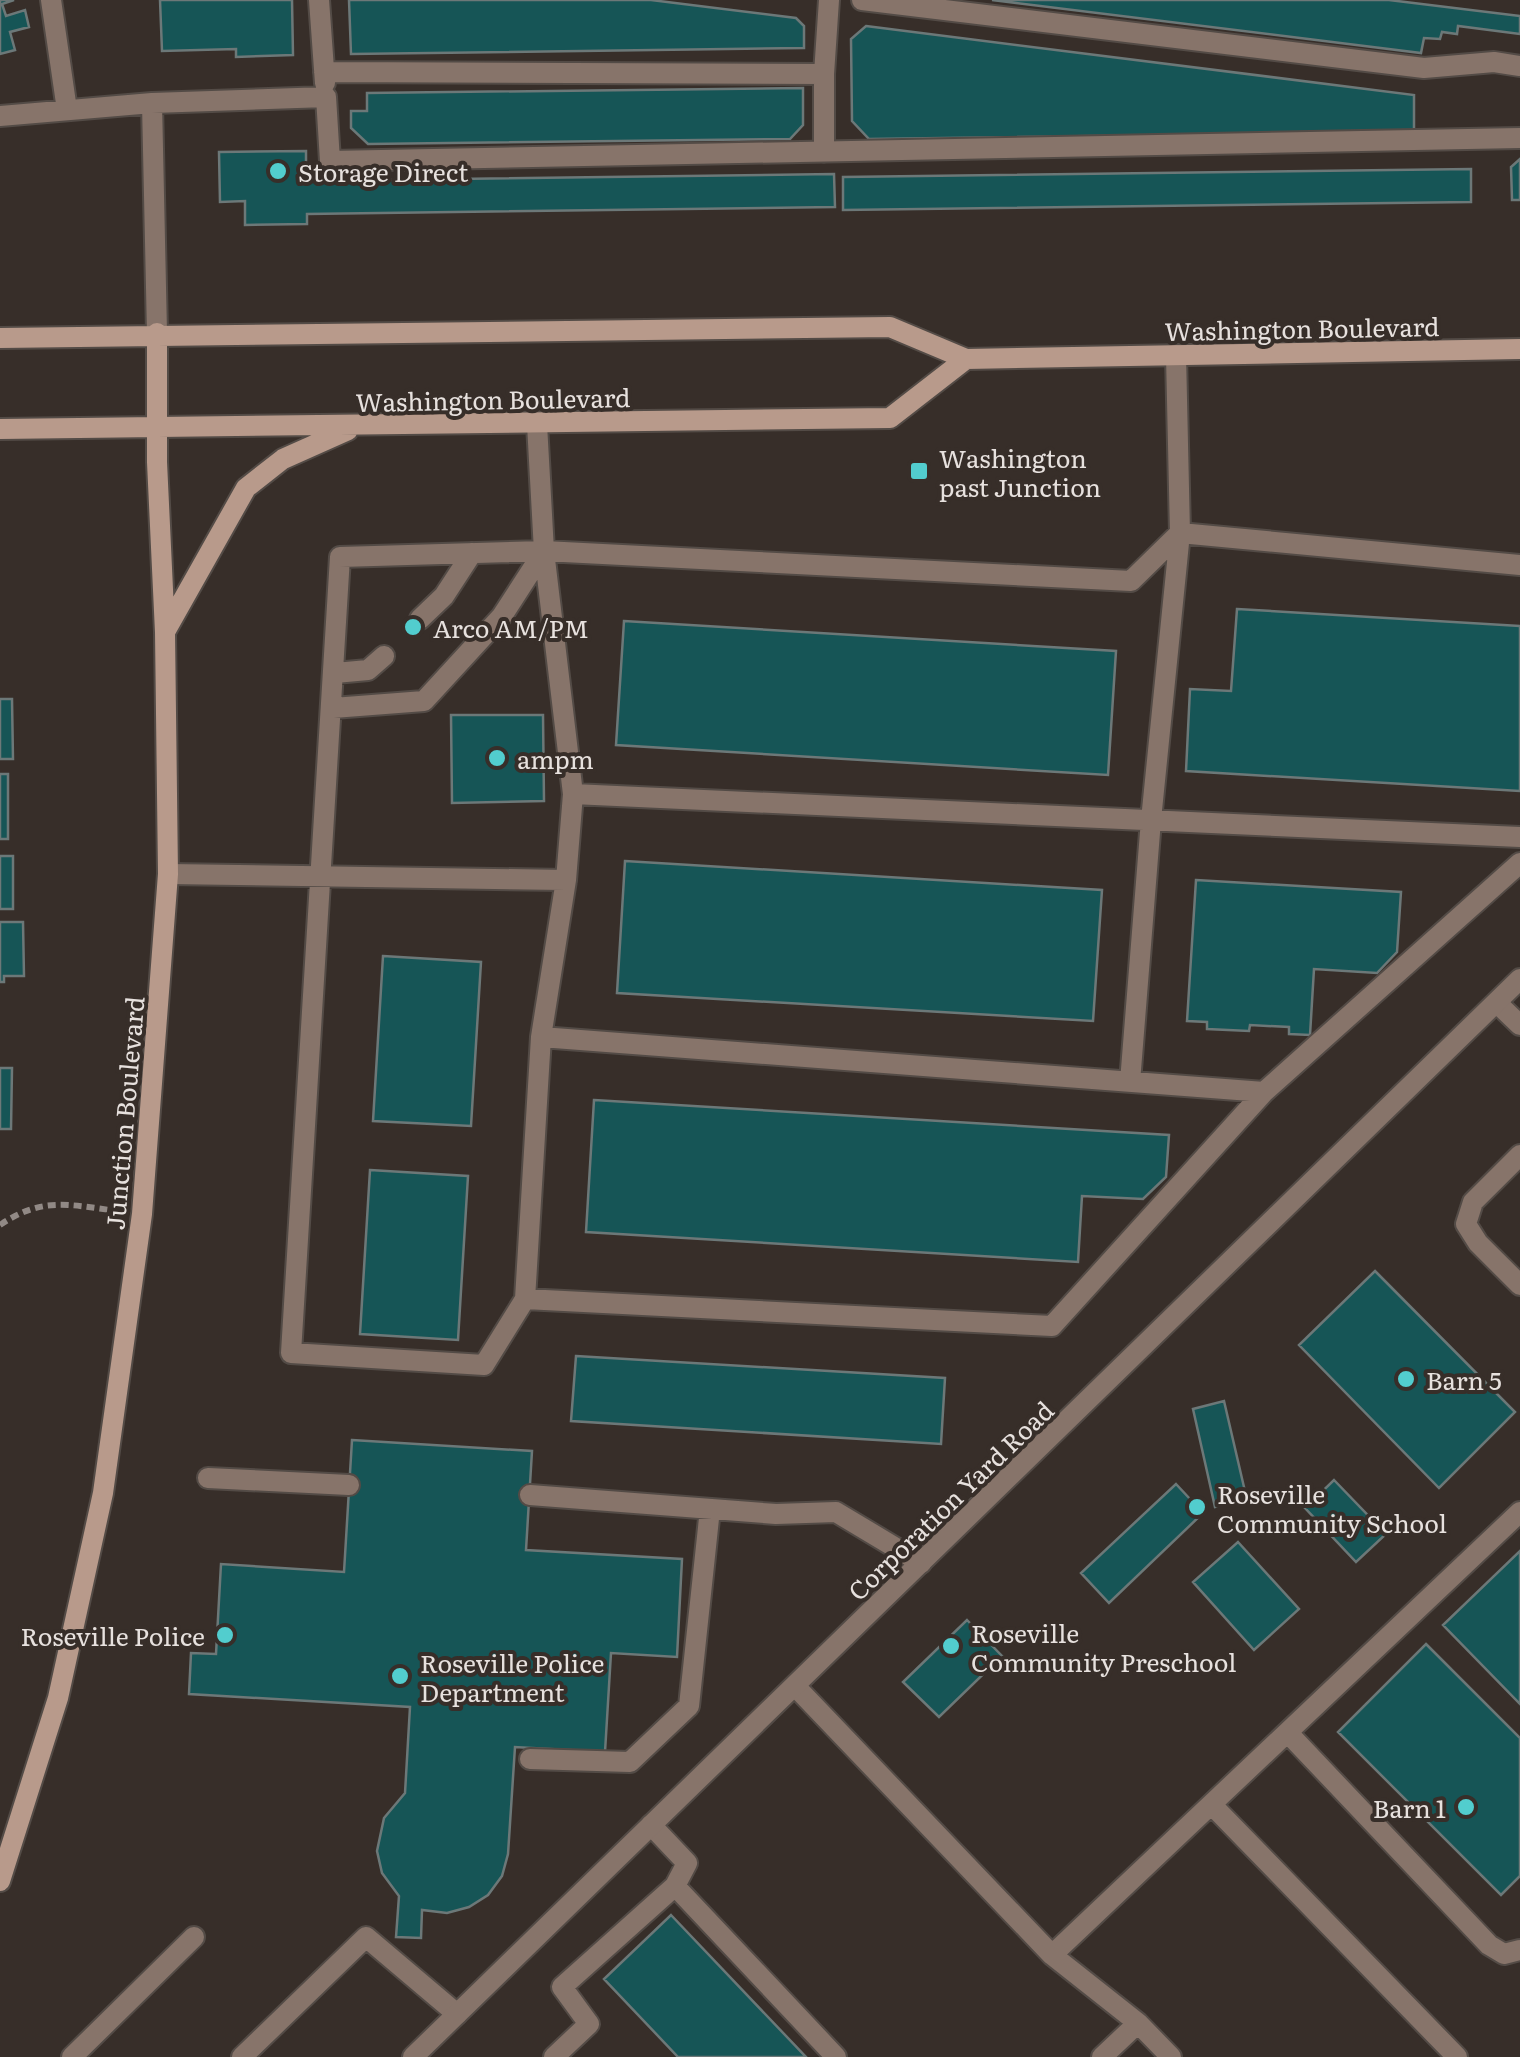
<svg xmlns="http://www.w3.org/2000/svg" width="1520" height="2057" font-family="Literata,serif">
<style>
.building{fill:#165556;stroke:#6c7878;stroke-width:2.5}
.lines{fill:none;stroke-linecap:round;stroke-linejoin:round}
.lane-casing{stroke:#534b46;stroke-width:24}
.street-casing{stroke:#534b46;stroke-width:24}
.secondary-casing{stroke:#534b46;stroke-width:24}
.path{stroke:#918985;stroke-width:6;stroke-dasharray:8 5;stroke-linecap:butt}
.lane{stroke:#87746a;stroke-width:20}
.street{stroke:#87746a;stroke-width:20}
.secondary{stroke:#b89a8b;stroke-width:20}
.poi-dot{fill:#52cdce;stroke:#372e29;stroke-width:4}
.labels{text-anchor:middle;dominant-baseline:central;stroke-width:8;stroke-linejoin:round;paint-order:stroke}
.poi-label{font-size:25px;fill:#e7e1de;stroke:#372e29;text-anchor:start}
.street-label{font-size:25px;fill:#e7e1de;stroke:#372e29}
</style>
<rect width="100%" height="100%" fill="#372e29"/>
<path class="building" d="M0 0H14L2 4 6 16 25 10 29 27 10 32 15 50 0 54Z
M160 0H292L293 55 236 57V49L162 51Z
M349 0H651L796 18 804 26V48L351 54Z
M992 0H1389L1520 16V34L1458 26 1457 34 1442 32 1440 39 1424 38 1421 53Z
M866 26 1414 95V132L869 139 852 121 851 39Z
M803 88V125L790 139 368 144 351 128V111H367V93Z
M306 151V181L834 174 835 207 307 214V224L245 225V201L220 202 219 152Z
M1520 159V200H1512L1511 167Z
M1471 169V202L843 210V177Z
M1237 609 1520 626V791L1186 771 1190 689 1231 691Z
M624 621 1116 651 1108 775 616 745Z
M0 699H12L13 759H0Z
M451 715H543L544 801 452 803Z
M0 774H8V839H0Z
M0 856H13V909H0Z
M625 861 1102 890 1093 1021 617 993Z
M1196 880 1401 892 1397 952 1377 973 1314 969 1310 1035 1289 1034V1027L1250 1025 1249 1031 1207 1029V1022L1187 1021Z
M0 922H23L24 976H4V982H0Z
M383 956 481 962 471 1126 373 1121Z
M0 1068H12L11 1129H0Z
M594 1100 1169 1135 1166 1177 1143 1199 1082 1196 1078 1262 586 1232Z
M370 1170 468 1176 458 1340 360 1334Z
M1375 1271 1515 1412 1439 1488 1299 1345Z
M576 1356 945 1378 941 1444 571 1421Z
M1224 1401 1247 1500 1215 1507 1193 1409Z
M352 1440 532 1451 526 1550 682 1559 677 1657 611 1653 605 1752 515 1747 508 1854 502 1876 488 1895 469 1907 447 1913 422 1910 421 1938 396 1937 399 1896 382 1873 377 1851 384 1818 405 1793 410 1707 189 1694 191 1653 216 1654 221 1564 344 1572Z
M1334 1480 1386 1534 1356 1562 1305 1508Z
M1176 1484 1203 1513 1109 1603 1081 1573Z
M1238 1542 1299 1609 1254 1650 1193 1582Z
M1520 1551V1704L1443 1625Z
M967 1620 1002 1656 939 1717 903 1682Z
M1426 1644 1520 1738V1876L1501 1895 1338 1732Z
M671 1915 806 2057H678L604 1979Z"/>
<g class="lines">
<g class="lane-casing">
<path id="lane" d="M51 0 67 110
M319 0 325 83
M862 0 1424 68 1494 62 1520 66
M324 72 824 74 829 0
M0 116 152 103
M824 152V74
M157 333 152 103 326 97 330 161 1520 138
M537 424 544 551 573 794
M420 619 444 596 472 553
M335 673 368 670 384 656
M333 708 424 701 502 616 544 551
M1520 837 573 794 566 880 541 1037 1264 1092 1520 863
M168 874 566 880
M1497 1003 1520 1025
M541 1037 525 1299 1052 1326 1264 1092
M1130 1082 1151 820 1180 533 1520 565
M1520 1155 1473 1202 1466 1224 1478 1243 1520 1285
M525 1299 484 1365 291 1353 340 557 544 551 1131 581 1180 533 1176 355
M208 1478 349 1485
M530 1495 776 1514 836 1512 921 1563
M795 1686 1052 1955 1138 2023 1102 2057
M1288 1733 1489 1945 1504 1954 1520 1950
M530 1759 630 1762 689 1706 710 1509
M1212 1805 1457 2057
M675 1886 836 2057
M1052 1955 1520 1512
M1138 2023 1171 2057
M72 2057 194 1937
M242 2057 366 1937 457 2014
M554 2057 589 2024 562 1987 675 1886 687 1863 651 1825"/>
</g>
<g class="street-casing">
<path id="street" d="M413 2057 1520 979"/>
</g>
<g class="secondary-casing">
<path id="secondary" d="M0 338 890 327 966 359 1520 349
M0 429 890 418 966 359
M166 630 246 488 283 459 348 430
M0 1881 58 1698 103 1493 142 1214 168 874 165 632 157 462V333"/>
</g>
<path class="path" d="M0 1225C43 1196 69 1205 118 1211"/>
<use href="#lane" class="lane"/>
<use href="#street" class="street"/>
<use href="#secondary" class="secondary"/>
</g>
<g class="poi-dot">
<circle cx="278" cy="171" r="10"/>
<rect x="909" y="461" width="20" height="20" rx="5"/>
<circle cx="413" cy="627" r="10"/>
<circle cx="497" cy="758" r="10"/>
<circle cx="1406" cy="1379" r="10"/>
<circle cx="1197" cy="1507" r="10"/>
<circle cx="225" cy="1635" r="10"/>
<circle cx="951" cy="1646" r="10"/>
<circle cx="400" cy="1676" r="10"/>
<circle cx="1466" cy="1807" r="10"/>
</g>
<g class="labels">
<g class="poi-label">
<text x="298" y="171">Storage Direct</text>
<text x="939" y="457">Washington<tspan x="939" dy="29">past Junction</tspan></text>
<text x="433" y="627">Arco AM/PM</text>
<text x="517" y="758">ampm</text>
<text x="1426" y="1379">Barn 5</text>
<text x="1217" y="1493">Roseville<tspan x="1217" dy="29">Community School</tspan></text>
<text x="971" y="1632">Roseville<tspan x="971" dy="29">Community Preschool</tspan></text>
<text x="205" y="1635" text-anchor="end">Roseville Police</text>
<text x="420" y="1662">Roseville Police<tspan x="420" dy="29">Department</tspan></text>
<text x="1446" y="1807" text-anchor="end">Barn 1</text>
</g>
<g class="street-label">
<text transform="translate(1302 328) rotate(-1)">Washington Boulevard</text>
<text transform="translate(493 399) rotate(-1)">Washington Boulevard</text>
<text transform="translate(124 1113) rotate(-85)">Junction Boulevard</text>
<text transform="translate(950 1500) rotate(-44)">Corporation Yard Road</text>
</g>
</g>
</svg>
